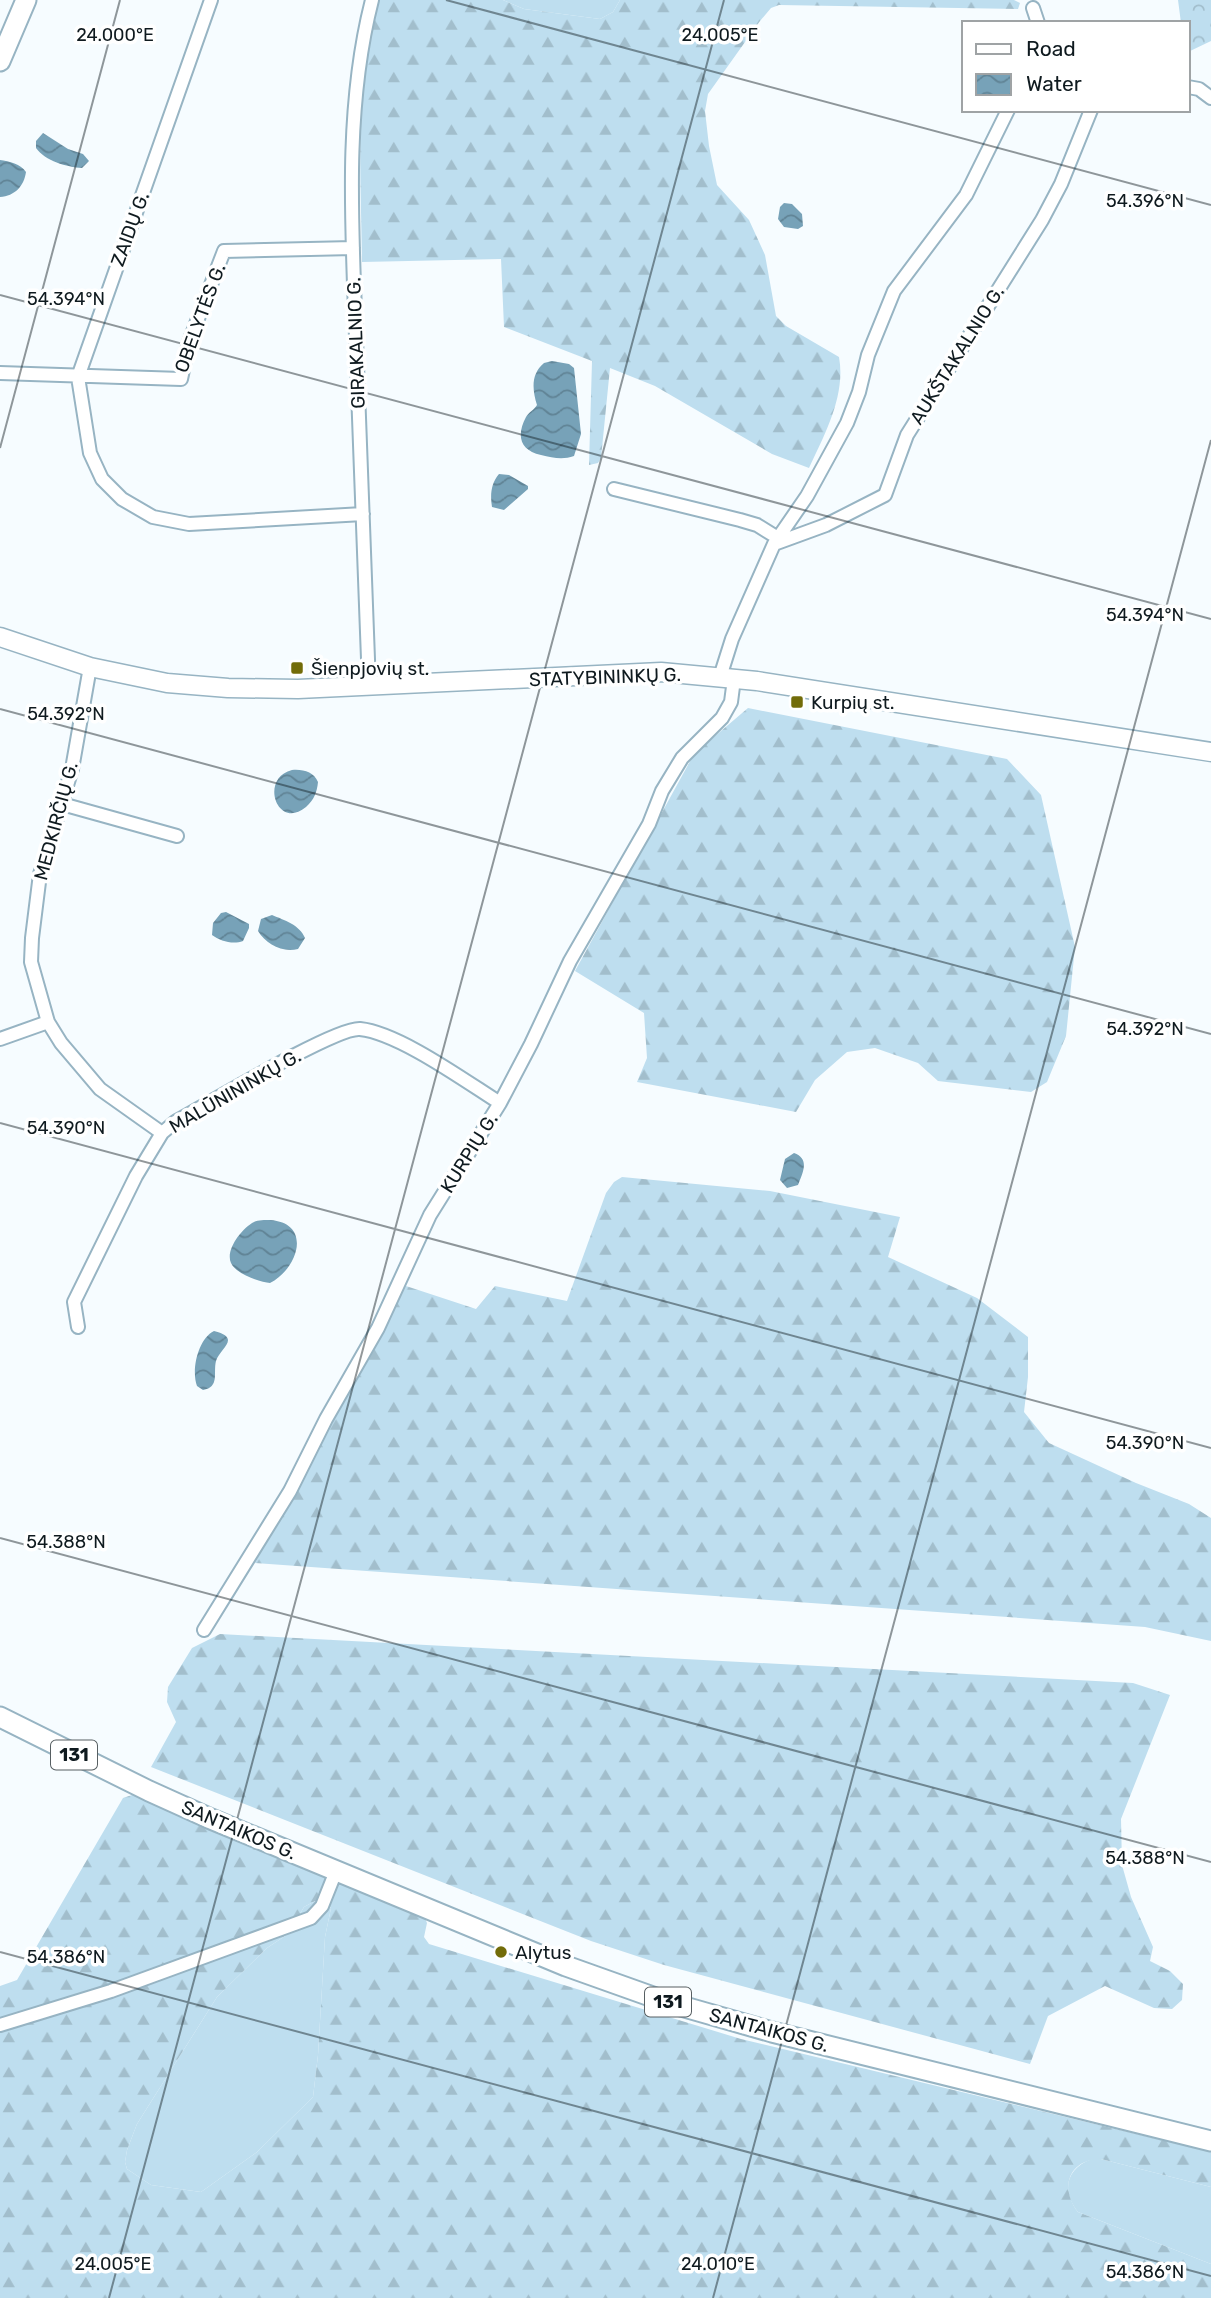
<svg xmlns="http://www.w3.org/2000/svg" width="1211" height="2298" font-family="Rubik,sans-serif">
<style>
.grass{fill:#bedeef}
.forest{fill:url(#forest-firs);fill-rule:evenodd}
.park{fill:url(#park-crowns)}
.water{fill:url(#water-waves)}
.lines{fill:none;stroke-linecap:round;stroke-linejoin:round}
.street-casing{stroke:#97b4c3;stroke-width:16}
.secondary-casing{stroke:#97b4c3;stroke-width:21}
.primary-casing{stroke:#97b4c3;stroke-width:23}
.street{stroke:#fff;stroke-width:12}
.secondary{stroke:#fff;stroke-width:18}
.primary{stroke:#fff;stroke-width:19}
.ticks{fill:none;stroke:#0f1a1f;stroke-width:2;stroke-opacity:0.45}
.poi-dot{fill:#726c09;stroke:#fff;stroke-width:2.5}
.labels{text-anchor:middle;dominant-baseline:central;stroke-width:7;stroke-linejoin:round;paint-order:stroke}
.shield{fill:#fff;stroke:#575f62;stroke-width:2}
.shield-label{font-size:18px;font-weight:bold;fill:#0f1a1f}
.street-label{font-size:19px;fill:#0f1a1f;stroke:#fff}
.poi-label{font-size:19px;fill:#0f1a1f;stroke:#fff;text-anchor:start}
.ticks-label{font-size:18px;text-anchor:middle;fill:#0f1a1f;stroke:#fff;stroke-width:7;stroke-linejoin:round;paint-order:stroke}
</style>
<defs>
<pattern id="forest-firs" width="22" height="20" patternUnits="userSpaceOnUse" patternTransform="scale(1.75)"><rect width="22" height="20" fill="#bedeef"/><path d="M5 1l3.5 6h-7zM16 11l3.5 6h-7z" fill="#a2becc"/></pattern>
<pattern id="park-crowns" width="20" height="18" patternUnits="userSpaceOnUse" patternTransform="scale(1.75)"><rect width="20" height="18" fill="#bedeef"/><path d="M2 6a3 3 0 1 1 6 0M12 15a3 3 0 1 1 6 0" fill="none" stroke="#a2becc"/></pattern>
<pattern id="water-waves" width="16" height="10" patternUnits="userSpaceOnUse" patternTransform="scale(1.75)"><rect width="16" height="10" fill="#77a2b8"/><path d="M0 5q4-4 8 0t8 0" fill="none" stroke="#608395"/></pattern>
</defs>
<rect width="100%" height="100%" fill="#f6fcff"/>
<path class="grass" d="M503 0H620L613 12 600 19 524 9Z
M315 1901 331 1908 325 1937 318 2055 313 2097 257 2152 201 2192 151 2185 127 2169 125 2162 127 2150 137 2124 217 1997 267 1948 288 1934 304 1907Z
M1092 2159H1101L1211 2187V2264L1078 2212C1061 2191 1066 2168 1092 2159Z"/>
<path class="forest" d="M377 0H503L524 9 600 19 613 12 620 0H1014L1020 3 1018 9 779 5 771 8 760 21 708 94 705 111 709 146 717 185 749 220 765 255 776 316 786 326 839 357C846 395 825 434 809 468L772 454 655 386 610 368 601 458 598 463 589 465 592 361 504 327 501 259 362 262C361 176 354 85 377 0Z
M748 708 1007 759 1041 795 1075 947 1066 1036 1047 1082 1031 1092 938 1081 918 1063 875 1048 847 1052 815 1080 796 1112 637 1082 647 1058 644 1013 575 971 694 754Z
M622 1177 770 1191 900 1217 888 1257 977 1298 1028 1337V1377L1024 1412 1049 1443 1136 1483 1189 1504 1211 1518V1641L1145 1627 255 1563 406 1286 476 1309 495 1286 567 1301 606 1193 614 1182Z
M220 1634 1133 1683 1170 1695 1121 1819 1122 1865 1131 1897 1153 1947 1150 1961 1170 1971 1183 1984 1182 2000 1172 2009 1154 2008 1105 1986 1048 2016 1030 2064 664 1965 591 1941 151 1767 176 1722 167 1702 168 1687 192 1648Z
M132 1795 146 1797 291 1864 424 1916 427 1923 424 1937 429 1944 741 2039 1211 2152V2187L1101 2159C1069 2159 1059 2188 1078 2212L1211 2264V2298H0V1986L17 1980 123 1798ZM315 1901 323 1902 331 1908 325 1937 318 2055 313 2097 257 2152 201 2192 151 2185 127 2169 125 2162 127 2150 137 2124 217 1997 267 1948 288 1934 304 1907Z"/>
<path class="park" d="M1178 0H1211V41L1188 52V23H1181Z"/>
<path class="water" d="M43 133 68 149 83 154 89 161 82 168C67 167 45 161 36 148V141Z
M0 160C9 161 21 164 26 172 24 186 15 196 0 197Z
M784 203 792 204 802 214 803 226 798 229 784 227 778 219 780 207Z
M552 361 569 364 574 368 581 434 574 456C563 460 553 458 541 455 520 450 516 436 526 417 529 412 534 410 537 405 532 389 531 374 544 363Z
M499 474 509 475 528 486V489L504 510 492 507C490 495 491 483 499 474Z
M292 770C303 769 314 772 318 782 317 792 314 800 306 807 277 831 259 778 292 770Z
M226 912 249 924V928L243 941C233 945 220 941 212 935L213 923 221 913Z
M272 915C284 920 300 925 305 938L298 949C282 953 266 944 258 931L261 919Z
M794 1153C810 1159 803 1172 798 1185L787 1188 780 1180 785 1159Z
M270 1220C313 1223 298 1269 270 1283 260 1282 236 1274 231 1263 225 1250 242 1228 254 1222 258 1220 265 1220 270 1220Z
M214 1331C242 1338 220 1348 216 1361 213 1373 220 1387 203 1390L197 1386C191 1370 198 1339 214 1331Z"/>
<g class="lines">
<g class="street-casing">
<path id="street" d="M211 0 78 377 90 453 102 479 122 499 153 517 189 524 363 514
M1033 8 1038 23
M1188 87 1199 89 1211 98
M0 373 181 379 189 342 224 251 353 248
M614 489 740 520 757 525 778 538
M774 544 826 525 885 495 907 435 1042 220 1061 184 1091 110
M90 667 72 769 40 874 32 938 31 962 48 1022 61 1043 100 1089 162 1133
M720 677 732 639 774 544 807 496 847 423 859 392 868 355 894 291 966 195 1008 110
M369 686C365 570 360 454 356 337 352 226 344 109 372 0
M62 804 177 836
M0 1039 48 1022
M78 1327 74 1302 136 1176 162 1133 175 1122C205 1106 335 1027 360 1029 399 1033 465 1081 500 1103
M204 1630 290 1491 326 1419 378 1328 430 1215 500 1103 531 1044 570 961 649 824 662 791 682 758 722 718 731 702 734 679
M0 2025 111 1991 311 1918 322 1906 336 1871"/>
</g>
<g class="secondary-casing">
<path id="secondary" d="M0 637 90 667 167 683 228 688 298 689 661 672 757 681 1211 752"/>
</g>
<g class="primary-casing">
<path id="primary" d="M0 61 26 0
M0 1717 149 1791 211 1819 566 1966 667 2002 772 2032 1211 2141"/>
</g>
<use href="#street" class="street"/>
<use href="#secondary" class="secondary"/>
<use href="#primary" class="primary"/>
</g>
<path class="ticks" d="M446 0 1211 205M0 295 1211 619M0 448 120 0M0 709 1211 1034M0 1123 1211 1448M0 1538 1211 1862M0 1952 1211 2276M109 2298 724 0M713 2298 1211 440"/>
<g class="poi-dot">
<rect x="290" y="661" width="14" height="14" rx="3.5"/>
<rect x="790" y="695" width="14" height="14" rx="3.5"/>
<circle cx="501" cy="1952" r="7"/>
</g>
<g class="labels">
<g class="shield">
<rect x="51" y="1740.5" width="46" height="29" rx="5"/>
<rect x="645" y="1987.5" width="46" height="29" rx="5"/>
</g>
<g class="shield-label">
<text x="74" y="1755">131</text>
<text x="668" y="2002">131</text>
</g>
<g class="street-label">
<text transform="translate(130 229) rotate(-70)">ZAIDŲ G.</text>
<text transform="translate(200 318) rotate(-70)">OBELYTĖS G.</text>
<text transform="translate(356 343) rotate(-92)">GIRAKALNIO G.</text>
<text transform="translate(957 355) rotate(-58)">AUKŠTAKALNIO G.</text>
<text transform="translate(605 677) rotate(-2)">STATYBININKŲ G.</text>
<text transform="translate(56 821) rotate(-75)">MEDKIRČIŲ G.</text>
<text transform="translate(235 1091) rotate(-30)">MALŪNININKŲ G.</text>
<text transform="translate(469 1153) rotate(-58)">KURPIŲ G.</text>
<text transform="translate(239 1830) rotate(23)">SANTAIKOS G.</text>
<text transform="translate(769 2030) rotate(15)">SANTAIKOS G.</text>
</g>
<g class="poi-label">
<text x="311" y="668">Šienpjovių st.</text>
<text x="811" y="702">Kurpių st.</text>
<text x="515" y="1952">Alytus</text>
</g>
</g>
<g class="ticks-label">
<text x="115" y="41">24.000°E</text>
<text x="720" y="41">24.005°E</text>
<text x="1145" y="207">54.396°N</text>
<text x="66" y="305">54.394°N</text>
<text x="1145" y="621">54.394°N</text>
<text x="66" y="720">54.392°N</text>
<text x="1145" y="1035">54.392°N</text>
<text x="66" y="1134">54.390°N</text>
<text x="1145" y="1449">54.390°N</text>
<text x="66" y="1548">54.388°N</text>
<text x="1145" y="1864">54.388°N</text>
<text x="66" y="1963">54.386°N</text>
<text x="113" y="2270">24.005°E</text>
<text x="718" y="2270">24.010°E</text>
<text x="1145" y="2278">54.386°N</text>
</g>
<rect x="962" y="21" width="228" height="91" fill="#ffffff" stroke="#9fa3a5" stroke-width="2"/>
<rect x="976" y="44" width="35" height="10" fill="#ffffff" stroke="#9fa3a5" stroke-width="2"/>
<text x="1026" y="56" font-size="21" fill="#0f1a1f">Road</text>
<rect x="976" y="74" width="35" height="21" fill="url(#water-waves)" stroke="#9fa3a5" stroke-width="2"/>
<text x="1026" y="91" font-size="21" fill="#0f1a1f">Water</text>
</svg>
